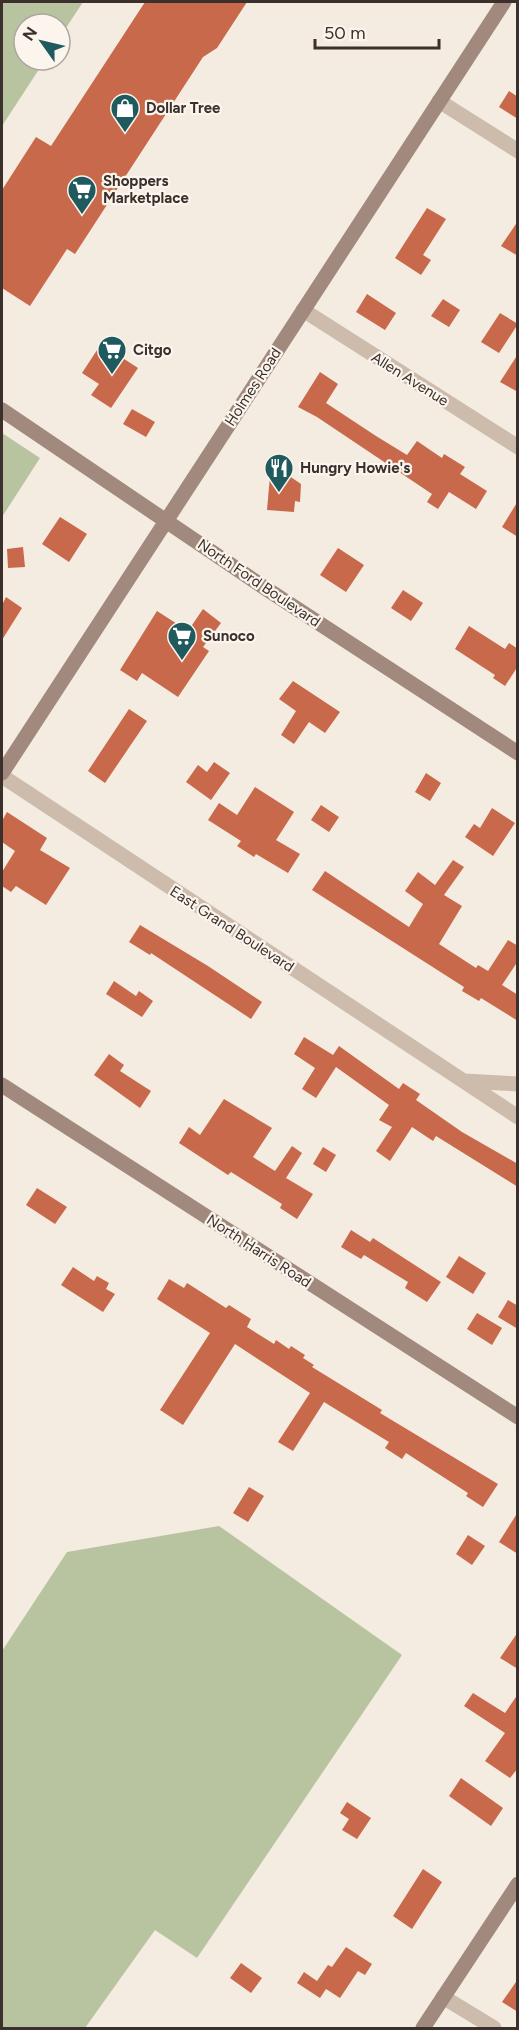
<svg xmlns="http://www.w3.org/2000/svg" width="519" height="2030" font-family="Figtree,sans-serif">
<style>
.green{fill:#b8c4a0}
.building{fill:#c8694b}
.lines{fill:none;stroke-linecap:round;stroke-linejoin:round}
.street{stroke:#cdbbac;stroke-width:15}
.secondary{stroke:#a18a7d;stroke-width:15}
.labels{text-anchor:middle;dominant-baseline:central;stroke-width:4.5;stroke-linejoin:round;paint-order:stroke}
.poi-label{font-size:15px;font-weight:bold;fill:#3b302b;stroke:#fbf5ee;text-anchor:start}
.street-label{font-size:15px;fill:#3b302b;stroke:#fbf5ee}
</style>
<rect width="100%" height="100%" fill="#f4ebe1"/>
<path class="green" d="M2 2H83L60 37V24H24V60H45L2 126Z
M2 433 40 458 2 517Z
M219 1526 402 1655 197 1958 155 1930 85 2028H2V1651L67 1552Z"/>
<path class="building" d="M145 2H247L217 48 203 57 75 254 67 249 30 306 2 288V190L36 137 51 146Z
M509 91 518 97V119L499 107Z
M427 208 446 219 423 255 431 260 421 275 395 258Z
M518 221V256L501 246Z
M367 294 396 313 385 330 356 312Z
M443 299 460 310 449 327 431 316Z
M500 313 518 324 499 353 481 342Z
M101 344 138 368 111 408 91 395 99 384 82 373Z
M518 354V392L500 382Z
M320 372 338 384 326 403 376 436 407 455 417 441 442 458 444 454 465 467 460 474 487 491 476 509 449 492 438 509 427 502 432 494 317 417 298 407Z
M132 409 155 422 146 437 123 424Z
M282 471 301 484 300 502 295 501 294 512 267 510 270 476 277 477Z
M518 501V537L502 527Z
M60 517 87 534 69 562 42 544Z
M23 547 25 567 8 568 7 549Z
M338 548 364 565 346 592 320 575Z
M403 590 423 603 411 621 391 608Z
M6 597 22 608 2 640V605Z
M203 609 221 623 203 647 209 651 178 697 142 673 137 681 120 670 157 611 188 631Z
M469 626 505 649 509 643 518 649V666L505 686 493 678 495 675 455 649Z
M293 681 340 712 325 733 309 722 294 744 281 735 296 711 279 699Z
M129 709 147 721 105 783 88 771Z
M214 762 230 773 211 800 186 782 198 765 207 772Z
M426 773 441 783 430 801 415 792Z
M255 787 294 812 276 840 300 854 288 873 256 854 254 857 237 846 241 841 208 820 219 803 237 815Z
M321 805 339 817 329 832 311 820Z
M492 808 515 823 493 856 465 837 474 824 480 828Z
M7 812 47 838 40 850 70 868 46 905 16 886 11 892 2 886V872L15 851 2 842V821Z
M453 860 464 867 444 895 462 906 439 944 476 968 478 965 488 971 508 940 518 946V961L502 985 518 995V1021L481 998 479 1001 462 991 464 987 312 890 325 871 409 927 423 904 405 891 418 872 435 885Z
M140 925 208 966 262 1002 251 1019 151 953 150 955 129 942Z
M114 981 136 996 139 991 153 1001 142 1017 106 994Z
M304 1037 333 1055 339 1046 399 1089 403 1083 420 1094 416 1100 462 1132 518 1164V1187L436 1136 433 1141 412 1127 390 1161 376 1151 392 1127 379 1120 389 1105 336 1067 316 1098 302 1089 315 1068 294 1054Z
M109 1054 124 1065 120 1071 151 1091 140 1108 94 1075Z
M224 1099 272 1128 253 1157 275 1171 292 1146 302 1153 286 1178 313 1194 297 1219 280 1208 282 1204 231 1172 228 1175 179 1143 189 1127 200 1135Z
M323 1147 336 1155 326 1172 313 1164Z
M37 1188 67 1207 55 1224 26 1205Z
M351 1230 370 1242 373 1238 441 1282 427 1302 405 1288 408 1282 364 1255 361 1259 341 1247Z
M459 1256 486 1273 473 1294 446 1277Z
M73 1267 94 1281 97 1276 109 1283 106 1289 115 1294 103 1312 61 1285Z
M169 1279 184 1288 187 1283 226 1308 229 1305 251 1319 247 1327 274 1344 276 1340 289 1349 291 1346 305 1355 303 1358 314 1365 312 1367 382 1410 380 1413 498 1484 483 1507 466 1496 468 1493 406 1453 402 1459 385 1448 389 1442 324 1402 293 1451 278 1442 310 1393 235 1344 183 1425 160 1410 210 1333 157 1299Z
M508 1300 518 1306V1329L498 1317Z
M477 1313 502 1328 492 1345 467 1329Z
M249 1487 264 1496 248 1522 233 1513Z
M518 1512V1554L499 1542Z
M468 1535 485 1546 472 1565 456 1554Z
M518 1632V1669L500 1658Z
M473 1693 505 1713 518 1694V1768L510 1778 485 1761 505 1733 464 1706Z
M461 1778 503 1808 491 1826 449 1796Z
M347 1802 371 1818 357 1839 342 1830 349 1819 340 1813Z
M423 1869 442 1882 412 1929 393 1916Z
M346 1947 372 1964 365 1975 358 1971 340 1998 326 1989 320 1998 297 1983 304 1972 317 1981 328 1965 332 1967Z
M241 1963 262 1978 251 1993 230 1978Z
M518 1979V2012L502 2002Z"/>
<g class="lines">
<path class="street" d="M439 101 518 151
M303 310 518 447
M2 776 518 1117
M464 1081 518 1084
M443 1997 494 2028"/>
<path class="secondary" d="M2 410 265 588 518 753
M2 773 504 2
M2 1085 518 1417
M423 2028 518 1884"/>
</g>
<defs>
<g id="shop-pin" transform="scale(1.5)"><path d="M0 17L-7.5 6A9.5 9.5 0 1 1 7.5 6Z" fill="#1f5a5e" stroke="#fbf5ee"/><path d="M-5-2.5h2.3a2.7 3.5 0 0 1 5.4 0H5L5.5 6h-11ZM-1.5-2.5h3a1.5 2.3 0 0 0-3 0Z" fill="#fff"/></g>
<g id="supermarket-pin" transform="scale(1.5)"><path d="M0 17L-7.5 6A9.5 9.5 0 1 1 7.5 6Z" fill="#1f5a5e" stroke="#fbf5ee"/><path d="M-6-5.5h2.5l.6 2H6L4.5 2H-2.5L-4.4-4H-6ZM-1.5 3.2a1.3 1.3 0 1 0 .1 0ZM3 3.2a1.3 1.3 0 1 0 .1 0Z" fill="#fff"/></g>
<g id="restaurant-pin" transform="scale(1.5)"><path d="M0 17L-7.5 6A9.5 9.5 0 1 1 7.5 6Z" fill="#1f5a5e" stroke="#fbf5ee"/><path d="M-5-6h1v4h1v-4h1v4h1v-4h1v5L-1.5 .5V6h-2V.5L-5-1ZM5-6V6H3V1.5H1.5Q1.5-4 5-6Z" fill="#fff"/></g>
</defs>
<g fill-rule="evenodd">
<use href="#shop-pin" x="125" y="108"/>
<use href="#supermarket-pin" x="82" y="190"/>
<use href="#supermarket-pin" x="112" y="350"/>
<use href="#restaurant-pin" x="279" y="468"/>
<use href="#supermarket-pin" x="182" y="636"/>
</g>
<g class="labels">
<g class="poi-label">
<text x="146" y="108">Dollar Tree</text>
<text x="103" y="181">Shoppers<tspan x="103" dy="17">Marketplace</tspan></text>
<text x="133" y="350">Citgo</text>
<text x="300" y="468">Hungry Howie's</text>
<text x="203" y="636">Sunoco</text>
</g>
<g class="street-label">
<text transform="translate(410 379) rotate(32)">Allen Avenue</text>
<text transform="translate(253 387) rotate(-57)">Holmes Road</text>
<text transform="translate(259 583) rotate(34)">North Ford Boulevard</text>
<text transform="translate(232 929) rotate(33)">East Grand Boulevard</text>
<text transform="translate(259 1251) rotate(33)">North Harris Road</text>
</g>
</g>
<rect width="519" height="2030" fill="none" stroke="#3b302b" stroke-width="6"/>
<g transform="translate(42 42) rotate(304)"><circle r="28" fill="#fbf5ee" stroke="#aea6a0" stroke-width="1.5"/>
<path d="M0-4.5L10 22L0 15L-10 22Z" fill="#1f5a5e"/>
<text y="-9" font-size="16" font-weight="bold" text-anchor="middle" fill="#3b302b">N</text>
</g>
<path d="M315 39v9h124v-9" fill="none" stroke="#3b302b" stroke-width="3"/>
<text x="324" y="39" font-size="18" fill="#3b302b" stroke="#fbf5ee" stroke-width="4.5" paint-order="stroke">50 m</text>
</svg>
